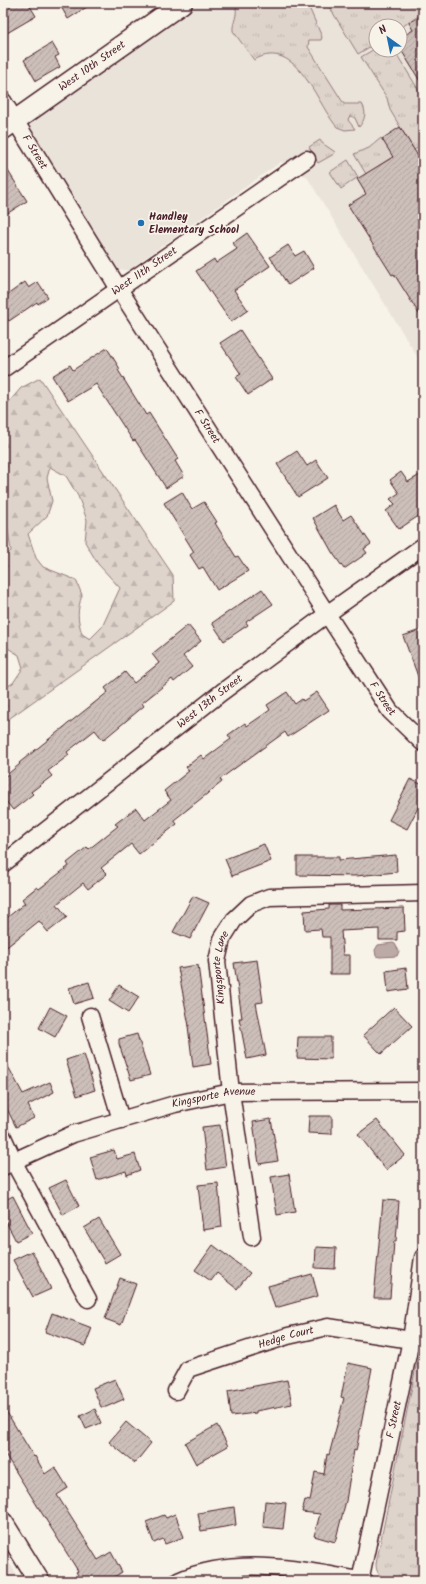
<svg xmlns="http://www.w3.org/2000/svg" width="426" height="1584" font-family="Kalam,sans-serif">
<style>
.built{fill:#eae3da;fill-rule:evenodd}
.grass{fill:url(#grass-tufts);stroke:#947a7c}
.forest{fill:url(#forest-firs);stroke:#947a7c;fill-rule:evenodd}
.water{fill:#bcaaa7;stroke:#8e7275}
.building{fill:url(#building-hatch);stroke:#4a1f2b}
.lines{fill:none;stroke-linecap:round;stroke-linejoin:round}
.minor-casing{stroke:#4a1f2b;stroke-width:19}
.tertiary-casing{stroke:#4a1f2b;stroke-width:23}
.minor{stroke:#f7f3e8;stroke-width:16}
.tertiary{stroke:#f7f3e8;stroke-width:20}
.poi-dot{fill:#1f6fb2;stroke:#f7f3e8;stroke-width:1.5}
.labels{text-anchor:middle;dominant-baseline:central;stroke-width:3.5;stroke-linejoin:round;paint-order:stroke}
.street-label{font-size:11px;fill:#4a1f2b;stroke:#f7f3e8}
.poi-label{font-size:11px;font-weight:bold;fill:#4a1f2b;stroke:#f7f3e8;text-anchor:start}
</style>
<defs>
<pattern id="grass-tufts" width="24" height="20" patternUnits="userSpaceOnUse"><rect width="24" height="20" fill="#ded4cc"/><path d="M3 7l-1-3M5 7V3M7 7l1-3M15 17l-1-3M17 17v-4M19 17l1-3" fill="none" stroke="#c0b6af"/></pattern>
<pattern id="forest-firs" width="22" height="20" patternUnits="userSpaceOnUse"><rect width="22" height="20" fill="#ded4cc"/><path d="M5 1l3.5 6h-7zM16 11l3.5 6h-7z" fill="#c0b6af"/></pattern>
<pattern id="building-hatch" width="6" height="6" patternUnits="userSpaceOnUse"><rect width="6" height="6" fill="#ccbfb9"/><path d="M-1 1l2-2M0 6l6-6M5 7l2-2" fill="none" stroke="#b1a49f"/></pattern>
</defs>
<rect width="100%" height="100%" fill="#f7f3e8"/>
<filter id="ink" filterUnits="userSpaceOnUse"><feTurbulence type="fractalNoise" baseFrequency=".025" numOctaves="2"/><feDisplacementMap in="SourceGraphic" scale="8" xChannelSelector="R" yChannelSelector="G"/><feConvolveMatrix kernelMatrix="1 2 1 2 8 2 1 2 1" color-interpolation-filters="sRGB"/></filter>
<g filter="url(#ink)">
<path class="built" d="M199 3H423V366L307 177 281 162 128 270H118L33 136 30 126 33 121ZM376 26H400V50H376Z
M5 1556 21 1581H3V1557Z"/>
<path class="grass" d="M235 3H307L322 37 321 40H309L308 47 344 104H362C367 112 365 120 359 127L355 118 351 116 349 117 348 120 355 129 345 130 337 127C316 103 297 36 254 60L233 31C232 22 239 16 235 3Z
M327 3H423V9L421 10 423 13 400 28V26H376V43L358 54Z
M376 48V50H394L423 97V149L421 145 414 150 390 110 387 98 361 57Z
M381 138 394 156 366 174 354 154 369 148Z
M320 140 322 143 335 152 334 154 318 163 309 147Z
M348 160 358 177 341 189 330 172Z
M423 1332V1581C413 1581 389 1581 381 1576 377 1573 376 1568 376 1564Z"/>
<path class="forest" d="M40 378 173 575 174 601 3 723V689L13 683 23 668 19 655 3 645V558L11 551 3 497V409L21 388ZM50 467 66 476 78 496 87 520 85 542 98 564 120 588 102 627 90 639 82 634C77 618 77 611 82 595L76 580 43 567 36 558 28 534 47 516 52 501 47 478Z"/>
<path class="water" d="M393 943 395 944 399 951 397 956 380 957 376 956 375 950 378 945Z"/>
<path class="building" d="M14 3H28L36 16 7 33 3 26V10Z
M59 3H93L68 19Z
M423 15V86L400 48V38L413 30 409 23Z
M52 43 59 55 55 57 60 67 36 81 24 60Z
M400 127 423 164V320L394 274 392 275 348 205 366 194 357 179 393 157 382 139Z
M3 163 27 201 8 213 3 205Z
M247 233 270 266 234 290 248 310 231 322 196 271 214 259 216 263 237 249 233 243Z
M288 245 295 256 304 251 314 268 288 285 270 257Z
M25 282 29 288 38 282 48 297 38 304 37 302 9 321 3 313V298Z
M240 330 272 379 248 395 236 377 241 374 220 343Z
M107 348 120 369 118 370 146 415 149 413 178 459 175 461 184 476 166 488 135 440 133 441 96 384 68 401 52 376 70 365 73 370Z
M297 451 307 466 316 460 328 478 298 497 277 464Z
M401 472 408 482 423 473V513L399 529 386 511 395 504 390 499 399 493 390 480Z
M182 492 192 509 204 502 217 522 215 523 236 557 238 556 248 571 217 590 203 567 199 569 190 555 194 552 164 503Z
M334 505 343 520 351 515 371 544 364 549 367 553 344 569 332 552 313 518Z
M262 589 273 604 246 622 248 625 224 641 212 623Z
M188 625 201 641 183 656 192 667 174 682 172 679 142 703 144 706 103 740 95 730 67 752 69 755 48 771 52 776 31 792 33 794 13 810 3 798V778L20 764 19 763 108 692 105 688 125 672 134 683 159 663 152 654Z
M423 629V687H422L403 636Z
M287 692 295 704 302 699 303 701 317 692 329 710 288 737 285 732 220 779 222 782 174 820 177 824 139 854 131 844 101 868 107 874 88 889 83 883 57 904 67 917 48 932 39 921 3 950V921L25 903 22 899 37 887 39 889 69 866 67 863 87 847 89 849 118 826 115 824 136 808 145 820 171 800 164 791 189 771 186 767 201 755 204 759 231 739 228 735 245 723 247 726 270 710 267 705Z
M410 779 423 785V798L407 829 389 820Z
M264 844 271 861 232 876 225 859Z
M396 855 397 872 356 876 297 875V857H339V860Z
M193 896 209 903 190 939 173 932Z
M329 905H340V910L404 908 405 931 397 932V940H379V929L341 931 343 955H350V974H330V937H322L321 929 305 930 304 911 329 909Z
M257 960 263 1002 256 1003 266 1055 247 1059 239 1018H242L234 963Z
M198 965 211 1064 193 1067 188 1026H189L178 968Z
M406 968 408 989 388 992 386 971Z
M89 982 94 998 74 1004 69 988Z
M119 985 139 997 128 1013 109 1001Z
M50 1007 67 1016 55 1037 39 1028Z
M394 1007 412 1026 381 1054 363 1035Z
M137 1034 150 1075 131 1080 119 1044V1039Z
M298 1037H331V1059L297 1058Z
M84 1054 95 1090 77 1096 66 1060Z
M3 1057 23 1094 50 1082 54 1092 28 1105 34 1118 16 1127 3 1101Z
M309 1116H332V1134L308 1133Z
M271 1119 278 1161 259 1164 253 1122Z
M377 1120 405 1155 386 1170 358 1134Z
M220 1125 226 1167 207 1170 202 1127Z
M114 1150 117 1159 135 1154 140 1170 127 1175 126 1171 97 1180 90 1157Z
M289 1174 295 1212 277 1215 271 1177Z
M66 1180 79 1206 63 1215 49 1188Z
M218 1183 222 1227 203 1230 198 1185Z
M13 1196 32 1233 16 1241 3 1216V1201Z
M383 1200 399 1201 396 1241H394L390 1298H374Z
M99 1219 120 1254 105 1263 84 1228Z
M213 1245 250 1273 237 1289 217 1273 211 1281 195 1270Z
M316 1247 336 1248 335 1269 315 1268Z
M32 1251 51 1289 33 1297 13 1260Z
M312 1274 318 1296 275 1308 268 1286Z
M120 1278 136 1284 121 1325 105 1319Z
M52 1313 92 1328 85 1346 45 1332Z
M348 1363 372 1368 356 1451 354 1450 346 1501 335 1542 314 1536 320 1514 302 1512 305 1500 310 1501 315 1472 324 1474 327 1454 329 1455 344 1398 341 1397Z
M115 1379 124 1399 106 1407H101L93 1388Z
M287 1380 292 1404 256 1411V1413L231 1416 228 1391Z
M3 1406 34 1457 35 1456 45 1474 55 1467 68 1488 57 1495 98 1560 111 1552 122 1572 108 1581H82L76 1572 78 1571 3 1451Z
M95 1409 101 1423 86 1429 80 1416Z
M126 1422 151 1443 135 1463 109 1442Z
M217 1425 228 1446 196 1464 185 1443Z
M265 1501 286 1503 283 1529 263 1527Z
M234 1507 236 1525 201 1531 198 1513Z
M175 1514 184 1537 165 1544 163 1539 154 1543 146 1522 164 1515 166 1518Z"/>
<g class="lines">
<g class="minor-casing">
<g id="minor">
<path id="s1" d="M3 101 119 289 327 614 390 711 423 743"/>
<path id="s2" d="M3 369 307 159"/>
<path id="s3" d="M3 864 222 692 334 609 423 546"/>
<path d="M90 1016 121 1120"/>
<path d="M3 1137 18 1170 88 1299"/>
<path id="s4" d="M3 1167 14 1161 73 1134 175 1104 231 1092 423 1091"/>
<path id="s5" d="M252 1237 231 1092 217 961 222 939 234 920 251 904 269 897 423 893"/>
<path id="s6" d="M176 1391 188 1369 288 1336 328 1327 411 1340"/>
<path d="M178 1581C238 1555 302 1570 365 1581"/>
<path id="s7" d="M360 1581 411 1340 423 1257"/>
</g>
</g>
<g class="tertiary-casing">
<g id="tertiary">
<path id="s8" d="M3 129 182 3"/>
<path d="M3 1523 39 1581"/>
</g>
</g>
<use href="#minor" class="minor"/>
<use href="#tertiary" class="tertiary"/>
</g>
</g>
<circle class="poi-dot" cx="141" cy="223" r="4"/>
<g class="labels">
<g class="street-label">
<text stroke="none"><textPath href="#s8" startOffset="109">West 10th Street</textPath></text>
<text stroke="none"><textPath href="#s1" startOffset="60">F Street</textPath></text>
<text stroke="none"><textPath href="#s2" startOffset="172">West 11th Street</textPath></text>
<text stroke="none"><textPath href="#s1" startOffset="384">F Street</textPath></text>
<text stroke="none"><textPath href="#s1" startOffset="708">F Street</textPath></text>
<text stroke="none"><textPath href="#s3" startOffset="263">West 13th Street</textPath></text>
<text stroke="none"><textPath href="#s5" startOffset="272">Kingsporte Lane</textPath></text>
<text stroke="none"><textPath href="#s4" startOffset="223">Kingsporte Avenue</textPath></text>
<text stroke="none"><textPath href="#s6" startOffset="128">Hedge Court</textPath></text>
<text stroke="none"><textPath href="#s7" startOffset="165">F Street</textPath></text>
</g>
<g class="poi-label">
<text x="149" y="217">Handley<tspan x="149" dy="13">Elementary School</tspan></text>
</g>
</g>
<rect width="426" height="1584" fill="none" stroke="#f7f3e8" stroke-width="16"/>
<rect x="8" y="8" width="410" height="1568" fill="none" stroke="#4a1f2b" stroke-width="1.5" filter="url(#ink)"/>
<g transform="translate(388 38) rotate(327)"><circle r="19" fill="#f7f3e8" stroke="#b29e9c"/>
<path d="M0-3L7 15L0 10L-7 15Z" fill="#1f6fb2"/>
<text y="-6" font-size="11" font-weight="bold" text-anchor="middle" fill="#4a1f2b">N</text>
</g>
</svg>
